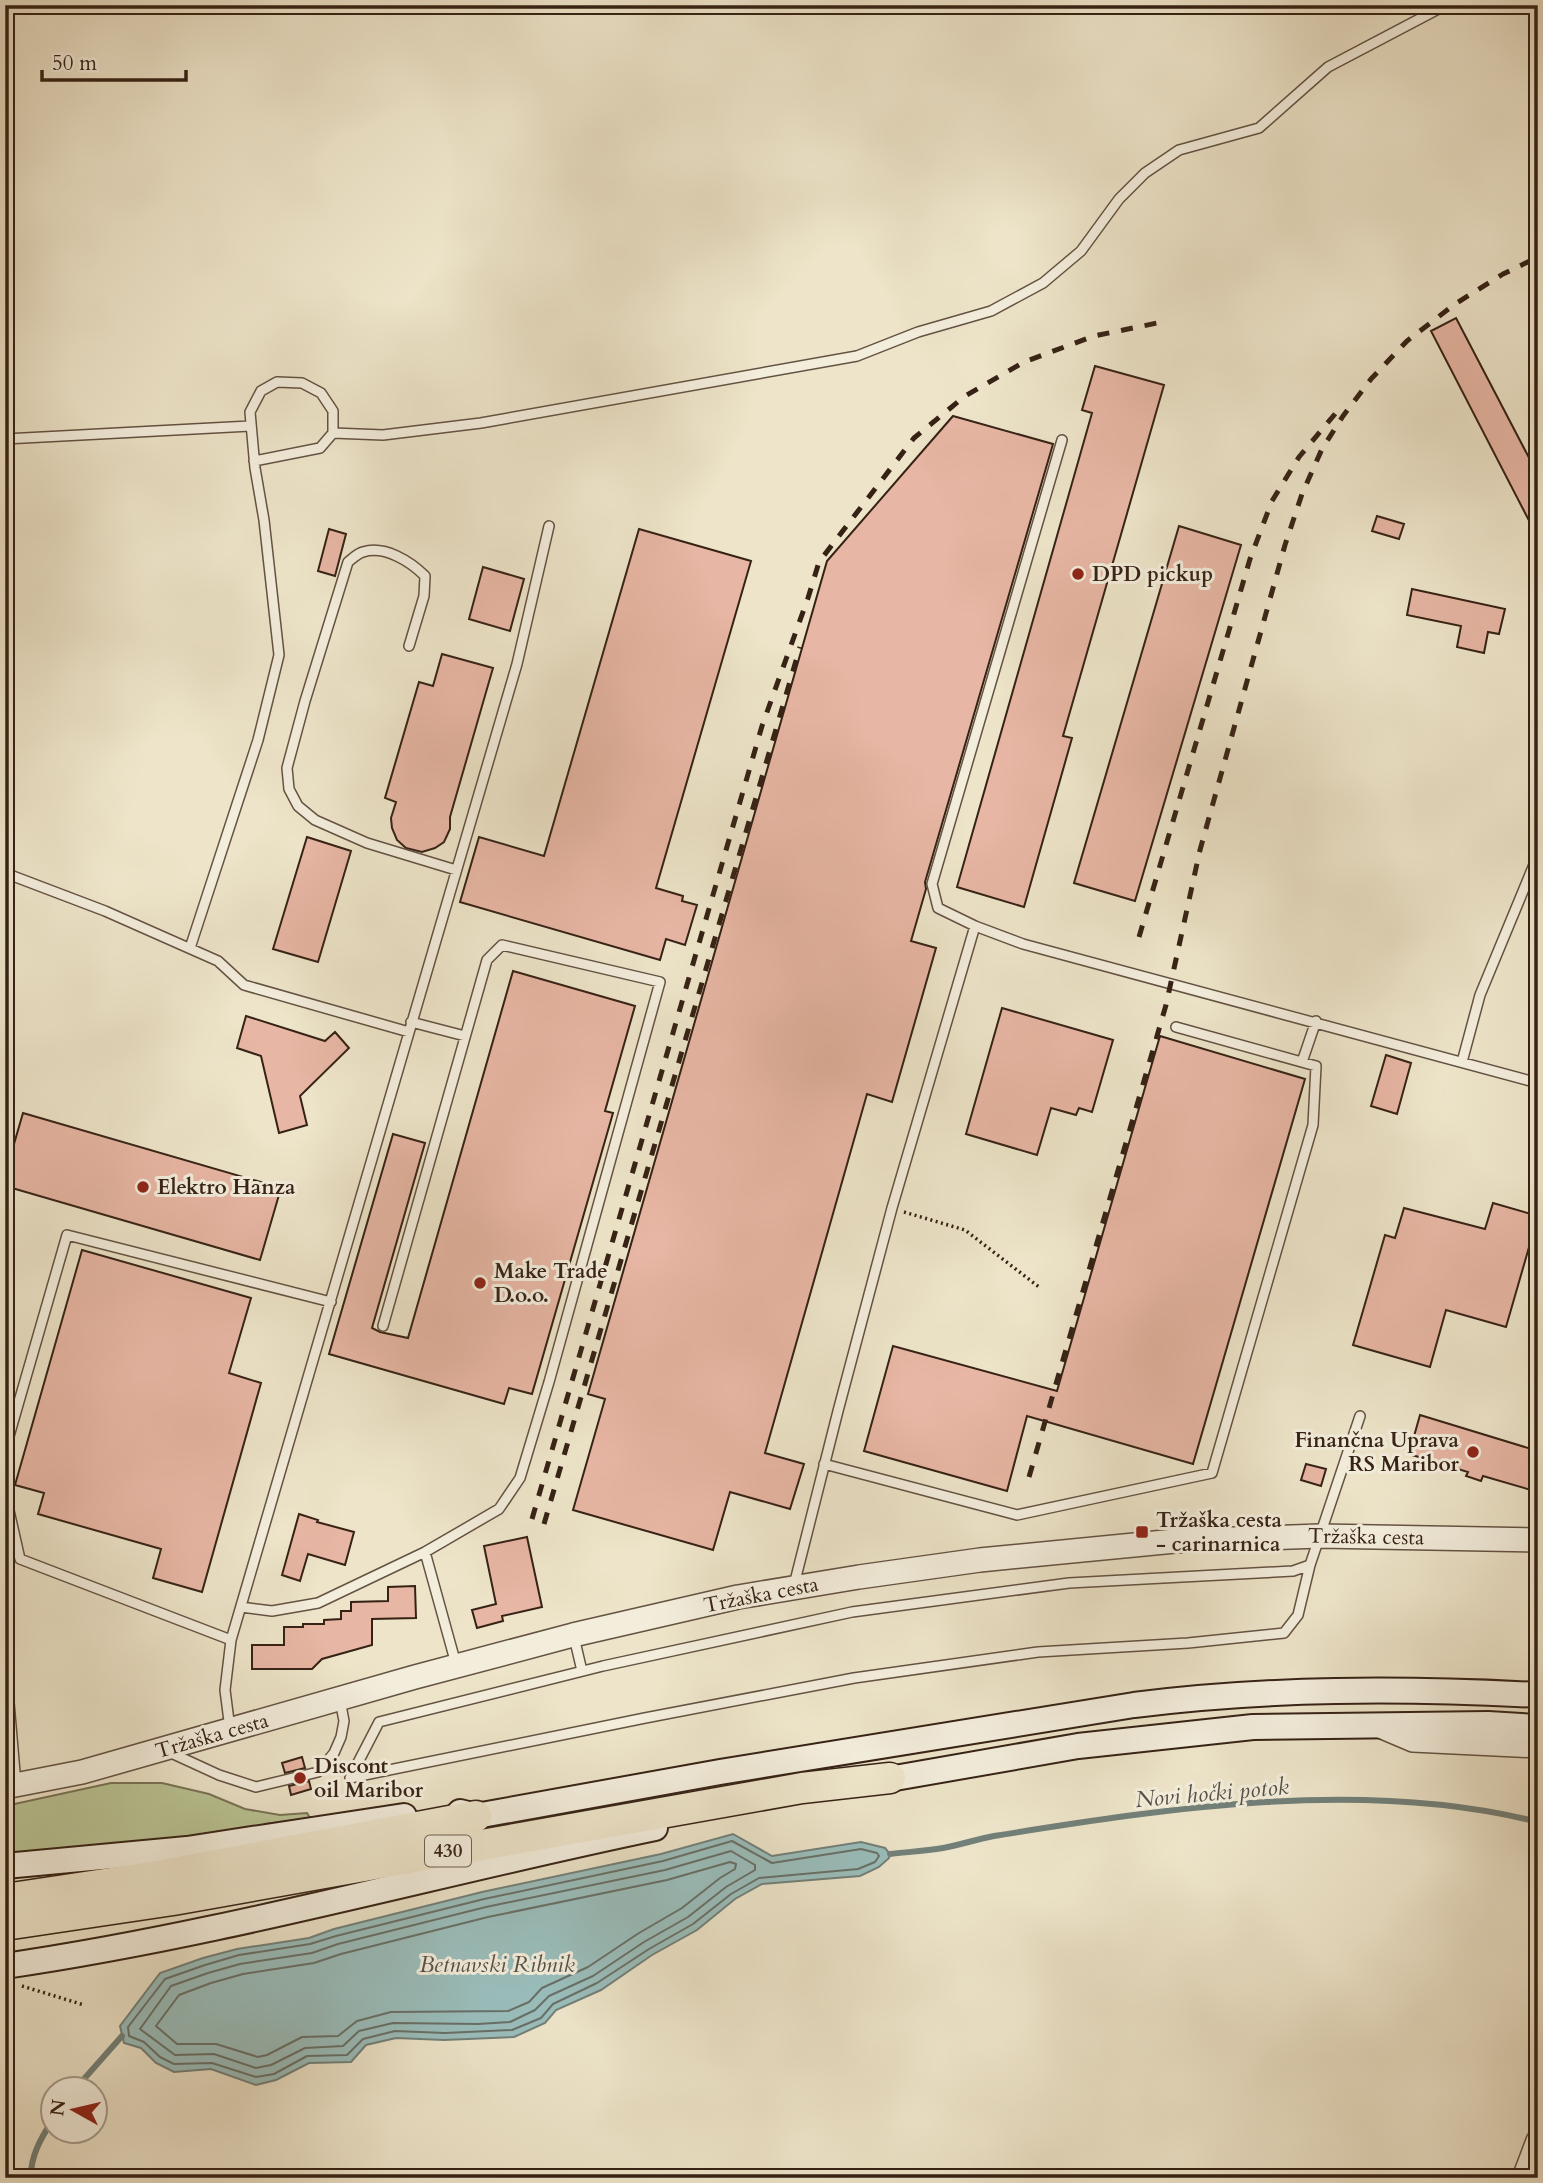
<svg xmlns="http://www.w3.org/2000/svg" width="1543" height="2183" font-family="Cardo,serif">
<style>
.green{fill:#bac495;stroke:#787355;stroke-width:2}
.water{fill:#9abebc;stroke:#728079;stroke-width:2}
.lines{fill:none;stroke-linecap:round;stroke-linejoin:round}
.shore{stroke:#687068;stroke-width:2}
.stream{stroke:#728079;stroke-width:6}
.building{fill:#e7b6a4;stroke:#362215;stroke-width:2}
.service-casing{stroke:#645242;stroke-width:12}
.tertiary-casing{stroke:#645242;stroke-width:26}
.secondary-casing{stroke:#362215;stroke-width:28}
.trunk-casing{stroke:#362215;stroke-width:33}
.path{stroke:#362215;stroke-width:3.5;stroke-dasharray:2 3.5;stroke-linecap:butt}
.service{stroke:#f3eddc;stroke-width:9}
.tertiary{stroke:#f3eddc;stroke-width:23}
.secondary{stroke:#f3eddc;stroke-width:24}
.trunk{stroke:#ede4c9;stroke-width:30}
.rail{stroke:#362215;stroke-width:5;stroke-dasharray:12 12;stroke-linecap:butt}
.poi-dot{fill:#8f2418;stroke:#f3eddc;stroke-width:2.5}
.labels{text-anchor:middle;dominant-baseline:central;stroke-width:6;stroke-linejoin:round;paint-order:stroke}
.shield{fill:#f3eddc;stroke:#6f5f51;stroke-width:2}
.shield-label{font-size:19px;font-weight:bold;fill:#362215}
.poi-label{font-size:21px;font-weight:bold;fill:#362215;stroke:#f3eddc;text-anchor:start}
.street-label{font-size:21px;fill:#362215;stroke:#f3eddc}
.water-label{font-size:23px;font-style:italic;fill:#545147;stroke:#f3eddc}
</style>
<rect width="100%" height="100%" fill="#ede4c9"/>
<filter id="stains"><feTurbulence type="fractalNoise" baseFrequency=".00286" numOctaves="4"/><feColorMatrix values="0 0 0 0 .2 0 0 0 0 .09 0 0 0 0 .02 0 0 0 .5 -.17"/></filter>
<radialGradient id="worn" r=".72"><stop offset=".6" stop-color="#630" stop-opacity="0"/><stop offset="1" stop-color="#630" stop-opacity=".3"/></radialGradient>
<path class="green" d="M111 1783H162L209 1794 245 1809 280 1815 307 1813 310 1818 265 1824 264 1826 167 1839 5 1854V1806Z"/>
<path class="water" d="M733 1834 772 1856 861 1842 885 1848 890 1854 889 1858 879 1867 860 1876 762 1884 735 1899 697 1930 652 1955 601 1990 556 2010 545 2023 514 2037 444 2040 396 2038 366 2045 351 2062 309 2063 276 2080 256 2085 211 2069 174 2072 156 2063 141 2048 124 2043 120 2026 160 1973 203 1958 237 1949 309 1938 334 1929 482 1892 661 1854Z"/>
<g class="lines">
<path class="shore" d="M732 1841 772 1863 861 1849 877 1853 879 1856 875 1862 858 1869 759 1878 731 1894 693 1924 649 1949 597 1983 553 2004 541 2018 512 2030 445 2033 395 2031 363 2039 347 2055 307 2056 274 2074 256 2077 212 2063 174 2064 160 2057 144 2042 129 2036 128 2027 165 1979 205 1965 239 1955 310 1944 336 1936 484 1899 663 1861Z
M731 1851 755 1865V1870L726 1887 688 1917 644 1942 593 1976 549 1996 535 2010 510 2022 478 2024 393 2023 359 2031 343 2046 305 2048 271 2065 256 2068 214 2054 175 2055 140 2029 171 1986 208 1973 240 1964 312 1953 338 1944 486 1907 665 1870Z
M730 1862 736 1864 735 1869 720 1878 682 1908 639 1933 588 1967 542 1988 529 2002 508 2011 391 2012 357 2021 338 2036 302 2037 267 2055 258 2057 216 2044H177L156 2026 179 1995 211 1983 243 1974 314 1963 341 1954 488 1917 667 1880Z"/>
<path class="stream" d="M890 1854C907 1852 925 1851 943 1848 960 1845 977 1839 994 1836 1168 1808 1365 1778 1538 1822
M76 2088 122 2036
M31 2178C30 2157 41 2138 52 2121"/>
</g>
<path class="building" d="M1456 318 1538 475V538L1431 331Z
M1095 366 1164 385 1063 736 1072 738 1024 907 957 887 1092 413 1082 410Z
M953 416 1053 444 925 882 926 889 911 941 936 948 892 1102 867 1094 765 1453 804 1464 790 1509 730 1492 713 1550 573 1510 605 1399 588 1394 827 561Z
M1377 516 1404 524 1399 539 1372 531Z
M1179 526 1241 545 1135 901 1074 883Z
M329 529 346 534 335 576 318 571Z
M639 529 751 561 656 888 683 896 682 901 697 905 685 945 666 939 660 960 460 902 479 837 544 856Z
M483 567 524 579 510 631 469 619Z
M1412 589 1505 609 1499 634 1488 632 1484 653 1457 647 1461 626 1407 615Z
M442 654 493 668 450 817V829L444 842 435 848 422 852 406 848 397 840 392 828 391 818 396 802 385 798 419 682 433 686Z
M307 837 351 851 318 962 273 949Z
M513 971 635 1006 605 1111 613 1113 532 1394 509 1388 504 1404 329 1354 393 1134 425 1143 372 1328 380 1332 408 1338Z
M1002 1008 1113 1040 1092 1112 1079 1108 1076 1115 1051 1108 1037 1155 966 1134Z
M246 1016 325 1041 335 1032 349 1048 300 1096 307 1125 279 1133 261 1056 237 1048Z
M1160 1036 1305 1079 1193 1464 1027 1416 1007 1491 864 1451 893 1346 1057 1391Z
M1386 1055 1411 1063 1397 1114 1371 1106Z
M23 1113 281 1188 260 1260 5 1186V1175Z
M1493 1203 1538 1216 1506 1327 1446 1310 1430 1367 1353 1345 1385 1235 1395 1238 1404 1208 1485 1229Z
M82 1250 251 1298 229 1373 261 1383 202 1592 153 1578 161 1549 38 1514 44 1493 15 1485Z
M1420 1415 1538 1451V1492L1483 1476 1481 1481 1466 1476 1468 1472 1409 1454Z
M1306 1464 1326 1469 1321 1486 1301 1480Z
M299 1514 318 1520 317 1522 354 1532 345 1565 308 1554 300 1581 282 1575Z
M527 1537 542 1607 502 1616 503 1621 477 1628 472 1610 496 1604 484 1546Z
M415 1586 416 1618 372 1619V1645L322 1659 312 1669H252V1645H284V1627H303V1624H324V1620L341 1619V1611H351V1602L388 1601V1587Z
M302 1757 305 1768 285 1773 282 1763Z
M309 1781 311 1789 291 1795 289 1786Z"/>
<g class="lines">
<g class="service-casing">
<path id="service" d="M333 433 383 435 481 423 857 356 918 332 991 311 1043 283 1081 251 1119 199 1145 173 1179 150 1259 128 1328 67 1446 5
M5 439 250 426
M409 646 424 596 425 576C411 562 385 545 363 552 358 553 352 559 348 562L305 701 287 768 289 789 298 806 315 820 367 843 456 870
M5 873 105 911 218 961 244 985 409 1032
M975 926 1023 944 1538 1083
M190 948 258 740 279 655 264 520 255 468 250 412 261 391 277 382 302 383 321 393 333 411V433L320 448 254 461
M411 1022 465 1036
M1302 1062 1316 1021
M1462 1062 1480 995 1538 855
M5 1450 67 1235 331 1302
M824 1464 1017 1515 1212 1473 1313 1125 1316 1066 1176 1027
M5 1493 20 1559 231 1640
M425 1552 456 1664
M1310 1565 1298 1615 1284 1633 1188 1643 1038 1652 854 1678 645 1718 350 1778 379 1722 603 1666 852 1612 1069 1583 1293 1571 1310 1565 1360 1416
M794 1585 838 1411 892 1208 975 926 938 908 932 884 1062 440
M241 1607 272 1611 318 1603 425 1552 499 1509 520 1478 549 1382 660 982 502 945 487 960 383 1326
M574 1637 582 1671
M5 1656 16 1784
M230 1729 225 1690 231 1640 517 664 549 526
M169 1752 219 1775 256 1787 318 1772 334 1753 341 1737 344 1721 340 1700"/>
</g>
<g class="tertiary-casing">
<path id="tertiary" d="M1380 1726 1413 1740 1538 1746
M5 1787 82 1772 415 1677 573 1635 738 1597 859 1577 980 1560 1175 1541 1320 1536 1538 1540
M1524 2178 1538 2141"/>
</g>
<g class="secondary-casing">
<path id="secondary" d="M872 1782 1078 1746 1253 1727 1488 1724 1538 1727
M460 1812 476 1816 720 1772 1134 1705C1269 1688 1402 1688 1538 1695
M5 1866 187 1849 404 1816
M5 1966C225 1934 438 1873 655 1828"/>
</g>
<g class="trunk-casing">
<path id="trunk" d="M5 1899 158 1876 476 1816
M5 1925 173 1900 802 1788 890 1778"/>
</g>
<path class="path" d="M904 1212 965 1230 1039 1287
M22 1986 84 2005"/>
<use href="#service" class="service"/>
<use href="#tertiary" class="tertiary"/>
<use href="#secondary" class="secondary"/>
<use href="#trunk" class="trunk"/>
<path class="rail" d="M1139 937 1250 559 1272 501 1299 457 1340 408
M1029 1477 1166 1005 1200 850 1285 545 1302 494 1322 449 1343 416 1371 379 1407 341 1455 304 1503 274 1538 257
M532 1519 762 726 808 598 819 562 914 438 965 396 1024 362 1094 336 1162 322
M544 1524 800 647"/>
</g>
<g class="poi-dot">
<circle cx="1078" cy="574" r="7"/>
<circle cx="143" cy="1187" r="7"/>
<circle cx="480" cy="1283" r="7"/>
<circle cx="1473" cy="1452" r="7"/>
<rect x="1135" y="1525" width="14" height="14" rx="3.5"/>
<circle cx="300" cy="1778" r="7"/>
</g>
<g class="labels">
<rect class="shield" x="425" y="1835.5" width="46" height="31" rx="5"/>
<g class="shield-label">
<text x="448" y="1851">430</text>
</g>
<g class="poi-label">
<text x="1092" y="574">DPD pickup</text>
<text x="157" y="1187">Elektro Hanza</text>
<text x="494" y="1271">Make Trade<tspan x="494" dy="24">D.o.o.</tspan></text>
<text x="1459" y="1440" text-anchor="end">Finančna Uprava<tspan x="1459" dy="24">RS Maribor</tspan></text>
<text x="1156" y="1520">Tržaška cesta<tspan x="1156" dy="24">- carinarnica</tspan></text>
<text x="314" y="1766">Discont<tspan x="314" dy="24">oil Maribor</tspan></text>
</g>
<g class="street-label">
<text transform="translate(1366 1537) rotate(1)">Tržaška cesta</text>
<text transform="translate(761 1595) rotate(-11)">Tržaška cesta</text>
<text transform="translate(212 1736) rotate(-16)">Tržaška cesta</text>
</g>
<g class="water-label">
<text transform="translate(1212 1793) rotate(-5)">Novi hočki potok</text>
<text x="497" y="1964">Betnavski Ribnik</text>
</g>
</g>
<rect width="1543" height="2183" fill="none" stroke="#ede4c9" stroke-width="28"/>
<rect x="7" y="7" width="1529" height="2169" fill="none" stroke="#362215" stroke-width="3.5"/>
<rect x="14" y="14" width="1515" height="2155" fill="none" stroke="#362215" stroke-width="2"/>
<g transform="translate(74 2110) rotate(278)"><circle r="33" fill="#f3eddc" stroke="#a79c8c" stroke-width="2"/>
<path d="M0-5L12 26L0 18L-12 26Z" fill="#8f2418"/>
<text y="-10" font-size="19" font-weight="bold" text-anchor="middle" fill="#362215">N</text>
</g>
<path d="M42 70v10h144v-10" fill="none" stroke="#362215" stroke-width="3.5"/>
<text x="52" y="70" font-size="21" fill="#362215" stroke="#f3eddc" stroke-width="5" paint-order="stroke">50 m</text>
<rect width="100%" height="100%" filter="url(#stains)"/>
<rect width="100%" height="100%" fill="url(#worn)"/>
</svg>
